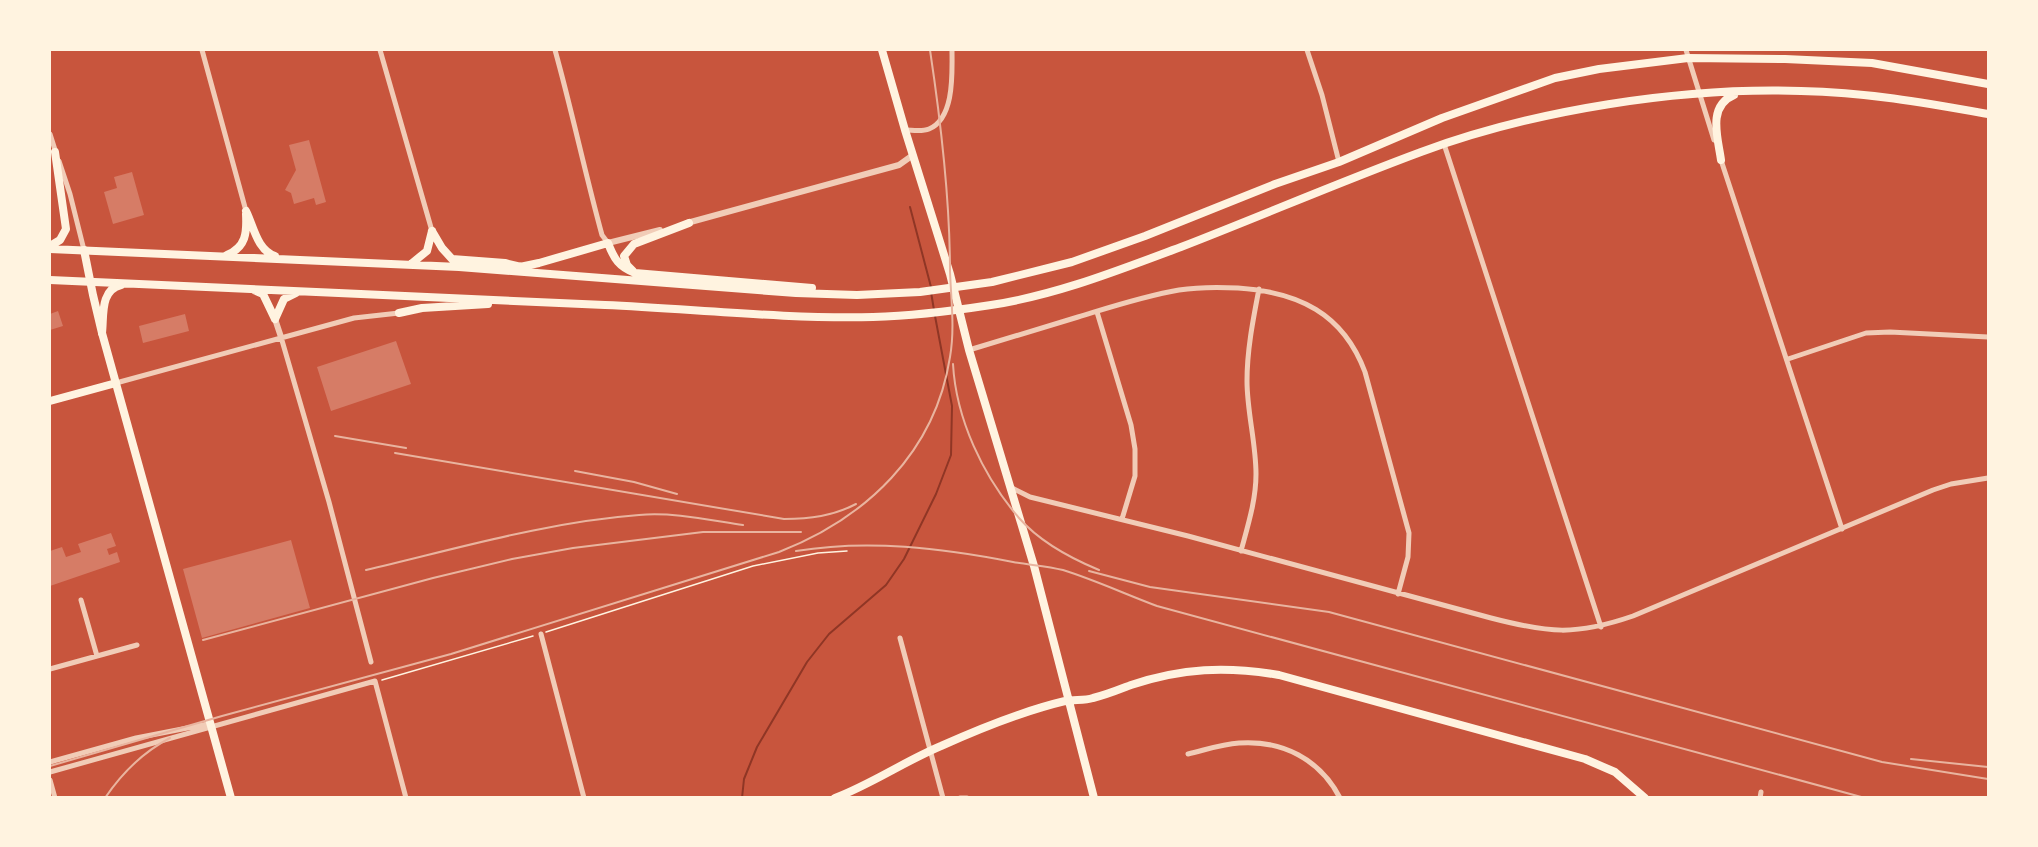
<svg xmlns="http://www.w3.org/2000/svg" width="2038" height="847" font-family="'Space Grotesk',sans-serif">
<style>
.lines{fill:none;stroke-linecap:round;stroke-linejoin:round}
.stream{stroke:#8f3625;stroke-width:2}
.building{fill:#d67c66}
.path{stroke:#fff3e0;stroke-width:1.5}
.minor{stroke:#f1ccb7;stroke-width:5}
.tertiary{stroke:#f1ccb7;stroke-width:6}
.secondary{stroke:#fff3e0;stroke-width:8}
.primary{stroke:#fff3e0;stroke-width:8}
.trunk{stroke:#fff3e0;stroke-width:8}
.rail{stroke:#e9b49f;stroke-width:2}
</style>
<rect width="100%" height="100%" fill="#c8553d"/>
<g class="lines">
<path class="stream" d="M910 207 931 287
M931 292 934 310
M742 798 744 779 757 747 807 662 829 634 886 585 904 559 936 494 951 455 952 406 935 316"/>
</g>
<path class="building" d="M309 140 326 202 316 205 314 198 294 204 291 193 285 190 296 170 289 145Z
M132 172 144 215 113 224 104 192 117 188 114 177Z
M58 311 63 326 50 330V314Z
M185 314 189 331 143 343 139 326Z
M396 341 411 384 331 411 317 367Z
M111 533 116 546 107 549 109 555 117 552 120 562 50 586V551L62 547 66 557 81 552 78 544Z
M291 540 310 608 202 638 183 569Z"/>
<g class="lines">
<path class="path" d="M546 632 753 566 818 553 847 551
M382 680 533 636"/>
<path class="minor" d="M202 50 246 211
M380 50 432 231
M555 50C572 111 585 173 602 235L608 243
M1307 50 1322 95 1339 162
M1686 50 1714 140
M905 130C912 130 922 132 929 129 955 118 952 72 952 50
M50 134 56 153
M1444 144 1601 627
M1720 157 1842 529
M59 161 70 194 84 250
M1097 312 1131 425 1135 449V476L1122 519
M281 337 329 502 371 662
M969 350C1005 339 1041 328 1078 317 1111 307 1144 296 1179 290 1198 287 1218 287 1238 288 1298 292 1343 313 1365 372L1409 533 1408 557 1398 594
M1788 359 1866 333 1890 332 1988 337
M116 383 354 318 399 313
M1010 487 1030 497 1188 536 1491 618C1549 633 1575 636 1633 616L1933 490 1951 484 1988 478
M1241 551C1248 525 1256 500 1256 474 1256 443 1247 412 1247 381 1247 350 1253 320 1259 289
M81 600 97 656
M541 634 584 798
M900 638 943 798
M50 669 137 645
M1188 754C1205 750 1222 744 1239 743 1282 740 1320 759 1340 798
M50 762 136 738 208 724
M50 772 375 681 406 798
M50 780 55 798
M960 798H967
M1760 798 1761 792"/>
<path class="tertiary" d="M687 223 899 165 913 155
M608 243 660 230
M275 319 281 337"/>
<path class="secondary" d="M882 50 905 130 950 274 969 350 1034 566 1094 798
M50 401 116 383
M835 798C872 784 905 761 941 746 981 728 1023 711 1065 701 1074 699 1084 701 1093 698 1106 695 1118 690 1131 685 1182 668 1226 666 1279 675L1585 759 1615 772 1645 798"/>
<path class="primary" d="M84 250 93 295 102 333 231 798"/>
<path class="trunk" d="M1721 160C1718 138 1707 106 1734 95
M246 211C254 227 257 250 275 256
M432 231 442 248 452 259 505 263 521 267
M50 246 60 240 66 229 55 152
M50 249 459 267 796 293 857 295 920 292 992 282 1072 262 1145 236 1275 184 1339 162 1442 118 1555 78 1599 69 1688 58 1785 59 1872 63 1988 84
M227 255C246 247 247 233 246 214
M411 264 427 251 432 231
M515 268 539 263 608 243C614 259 619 267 635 273L812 288
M633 271 627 265 624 256 634 244 689 223
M50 280C235 288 420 297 605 305 694 309 784 319 873 317 912 316 952 311 991 305 1057 295 1119 270 1181 247 1261 216 1340 182 1421 152 1534 110 1681 87 1801 91 1865 92 1926 103 1988 114
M254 290 263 294 275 319
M399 313 422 308 488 304
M275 319 284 299 296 293
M102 333C104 315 100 290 121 285"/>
<path class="rail" d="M953 364C956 419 983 476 1019 518 1040 542 1070 558 1099 570
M335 436 406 448
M395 453 784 519C810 519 833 516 856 504
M575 471 634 482 677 494
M796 551C868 539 942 548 1013 562 1030 565 1047 566 1063 570 1095 580 1125 594 1157 606L1865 798
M366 570C456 549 546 522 639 515 673 512 709 520 743 525
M1089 571 1150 587 1329 612 1882 762 1988 779
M203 640 433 578 512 559 573 548 703 532H801
M1911 759 1988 767
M50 766 222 716 451 654 779 552C866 518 935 453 950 357 955 328 951 300 950 271 950 197 941 123 930 50
M105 798C122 773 143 752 170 738"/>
</g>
<rect width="2038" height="847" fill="none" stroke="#fff3e0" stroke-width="102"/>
</svg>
